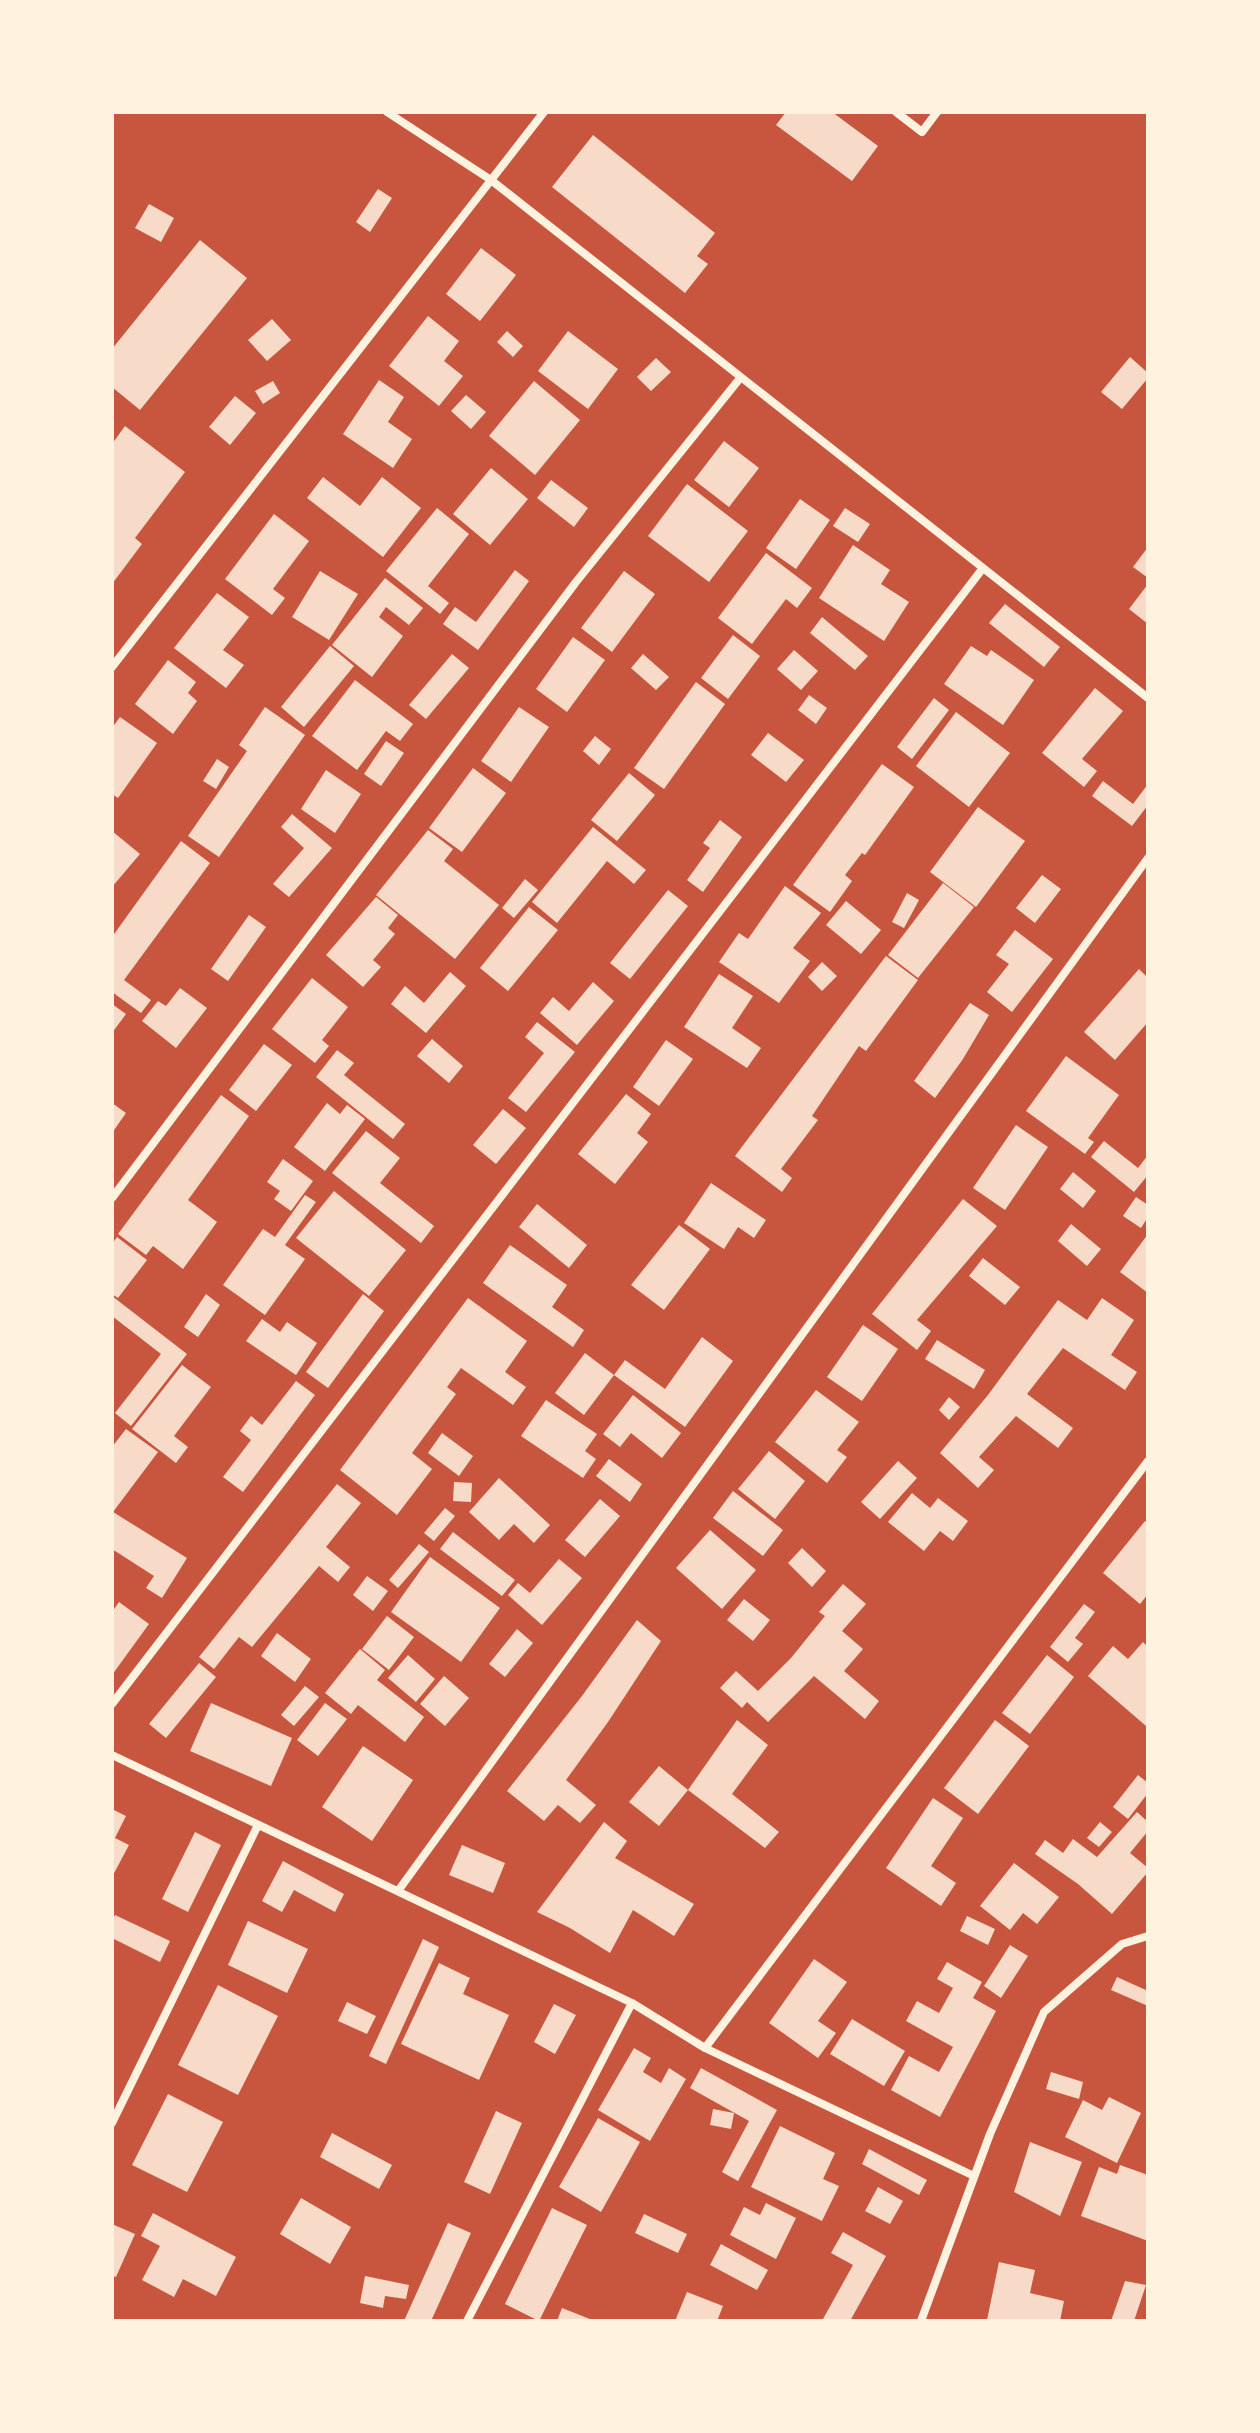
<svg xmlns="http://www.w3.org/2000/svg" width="1260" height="2433" font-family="Overpass,sans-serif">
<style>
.building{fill:#f7dbc8}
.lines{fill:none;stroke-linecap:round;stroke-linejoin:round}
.minor{stroke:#fff3e0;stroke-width:8}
</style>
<rect width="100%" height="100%" fill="#c8553d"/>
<path class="building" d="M786 112H832L878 146 852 181 776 125Z
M593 135 715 233 697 256 708 264 685 293 552 187Z
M378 189 392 198 370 232 356 222Z
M149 204 174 218 161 242 135 228Z
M200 240 247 278 140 410 112 387V349Z
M481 248 516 275 480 321 446 294Z
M428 316 459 341 444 361 463 376 439 406 389 366Z
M272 319 291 340 267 361 248 340Z
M507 331 523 346 513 357 497 342Z
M568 331 618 369 588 409 538 371Z
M1130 357 1148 373V378L1122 409 1101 392Z
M656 358 671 372 651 391 637 377Z
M379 380 404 397 388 422 412 439 393 468 343 434Z
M273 381 280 393 263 404 255 391Z
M534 381 580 420 535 475 489 436Z
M466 395 486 412 471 429 451 411Z
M235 396 256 413 230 445 209 427Z
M125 426 185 472 135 538 142 544 112 584V444Z
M724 441 759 468 729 507 694 480Z
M491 468 528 499 490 545 453 514Z
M323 477 360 506 382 477 421 508 383 557 307 498Z
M551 480 588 508 574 527 537 498Z
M687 484 748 531 709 582 648 536Z
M800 499 830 520 796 569 766 548Z
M437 508 469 534 428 586 449 603 440 614 386 571Z
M845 508 870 524 858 542 833 526Z
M274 514 309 541 273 589 285 598 272 615 225 579Z
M853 545 890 570 881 584 909 602 884 641 819 598Z
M1148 547V578L1133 567Z
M766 553 812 588 797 608 786 599 752 644 718 618Z
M515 570 529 581 478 650 443 624 455 607 476 622Z
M320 571 358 594 329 640 292 617Z
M624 571 655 594 612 652 581 628Z
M385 578 423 608 409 625 386 607 379 617 403 636 372 677 332 645Z
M1148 584V624L1129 609Z
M217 593 249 617 223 650 244 665 226 688 174 648Z
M1005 604 1060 647 1044 667 989 623Z
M822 617 868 656 855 670 810 633Z
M733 635 760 656 728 699 701 678Z
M573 637 605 660 567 712 536 689Z
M330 646 354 666 304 727 281 707Z
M971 646 987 656 991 650 1034 680 1003 725 944 684Z
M794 650 818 671 801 690 777 669Z
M452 654 469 668 426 719 409 705Z
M643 654 669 677 656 690 631 668Z
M168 660 196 682 188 693 197 701 173 734 135 704Z
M355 680 413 724 400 741 386 731 357 770 312 736Z
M696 682 725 704 664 789 634 768Z
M1095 688 1123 711 1082 759 1097 771 1084 787 1042 753Z
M809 695 827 708 816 724 798 710Z
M934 698 949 710 912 759 897 747Z
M265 707 305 735 219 857 188 836 247 751 239 745Z
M519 707 549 727 511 782 481 761Z
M956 712 1010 753 969 807 916 766Z
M120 717 157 743 118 798 112 794V728Z
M768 733 804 760 786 782 751 755Z
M595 736 611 749 599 765 583 751Z
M386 741 404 753 381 786 364 774Z
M217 759 229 767 216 789 203 781Z
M882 764 914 787 865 855 862 853 845 875 852 881 830 912 793 885Z
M473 768 506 793 462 852 429 828Z
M326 770 361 794 335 833 301 809Z
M629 773 655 795 617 841 591 820Z
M1103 781 1133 804 1148 784V805L1132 826 1092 796Z
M978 807 1025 841 976 907 930 872Z
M292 814 332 848 289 897 273 884 304 848 281 827Z
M720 820 742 837 703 892 687 880 710 848 703 843Z
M593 827 646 870 634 884 607 861 557 923 532 902Z
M428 830 453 849 444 861 499 905 455 959 376 895Z
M112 831 140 854 112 887Z
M181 841 210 863 124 980 151 1000 141 1013 112 992V937Z
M1042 875 1061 889 1035 923 1016 908Z
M525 879 538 890 514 918 502 908Z
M943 883 974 907 918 978 888 955Z
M785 886 821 913 793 948 810 961 779 1003 719 962 739 933 748 939Z
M668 890 688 906 630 979 610 963Z
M907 893 919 900 904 928 892 922Z
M376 897 398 915 388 928 395 934 373 960 381 967 363 987 326 955Z
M846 901 881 930 861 954 826 925Z
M529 907 558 930 508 991 480 968Z
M249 915 266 927 228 981 211 969Z
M1015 930 1053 959 1012 1012 987 992 1009 964 996 955Z
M886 956 918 980 866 1051 859 1046 812 1116 818 1120 781 1169 792 1178 782 1192 735 1156Z
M822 962 837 976 822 991 808 977Z
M1139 969 1148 978V1022L1115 1060 1084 1032Z
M450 972 466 986 426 1033 391 1004 405 986 424 1003Z
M719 974 753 996 732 1028 761 1048 747 1068 684 1027Z
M312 978 348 1007 322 1040 329 1046 315 1063 272 1029Z
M593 982 614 1001 577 1045 540 1013 553 997 569 1011Z
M180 988 207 1008 176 1048 142 1021 158 1001 166 1006Z
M970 1003 989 1015 963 1059 935 1098 914 1081Z
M112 1004 126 1014 112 1033Z
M537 1022 575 1052 526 1112 508 1098 544 1053 525 1037Z
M432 1039 463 1066 449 1083 417 1056Z
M666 1040 693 1059 659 1106 633 1087Z
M264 1044 292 1065 256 1111 229 1090Z
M337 1050 354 1063 344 1075 405 1124 393 1139 316 1077Z
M1066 1056 1119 1095 1088 1138 1094 1142 1085 1154 1026 1111Z
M626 1094 651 1114 637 1133 648 1142 615 1184 578 1154Z
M221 1095 249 1116 188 1200 217 1222 183 1269 153 1246 146 1255 118 1234Z
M112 1103 126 1113 112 1133Z
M327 1103 340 1114 347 1105 365 1119 325 1171 294 1147Z
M503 1109 526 1128 496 1164 473 1145Z
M1016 1125 1048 1147 1005 1210 973 1188Z
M366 1131 400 1158 380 1183 434 1226 421 1243 332 1173Z
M1104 1141 1138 1168 1148 1155V1175L1134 1192 1091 1157Z
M283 1159 313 1181 291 1211 274 1199 280 1191 267 1182Z
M1073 1172 1096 1191 1083 1208 1060 1189Z
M711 1183 766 1220 754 1238 738 1227 724 1249 684 1223Z
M334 1191 406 1250 369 1296 296 1238Z
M305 1195 316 1202 285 1245 305 1259 265 1315 223 1285 263 1229 275 1237Z
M1136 1197 1148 1205V1217L1141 1228 1123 1216Z
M963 1199 997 1226 917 1320 931 1331 917 1350 872 1314Z
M537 1204 587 1245 569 1268 519 1227Z
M1071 1224 1101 1249 1087 1266 1058 1241Z
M679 1225 710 1249 664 1310 631 1285Z
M1148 1234V1293L1120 1272Z
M117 1237 147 1260 118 1298 112 1294V1244Z
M510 1245 567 1285 552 1307 584 1330 573 1347 483 1283Z
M983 1258 1020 1287 1005 1305 969 1276Z
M206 1294 220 1305 198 1337 184 1327Z
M363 1294 384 1311 328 1388 306 1372Z
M112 1296 187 1354 131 1426 115 1413 161 1354 112 1316Z
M468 1298 527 1341 505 1372 526 1387 513 1405 461 1368 447 1387 456 1394 412 1453 432 1469 397 1515 340 1470Z
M1102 1298 1134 1320 1111 1355 1137 1372 1125 1390 1063 1348 1027 1394 1073 1428 1058 1448 1016 1416 979 1457 994 1470 978 1488 940 1453 988 1395 1058 1300 1087 1320Z
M262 1319 280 1332 287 1322 317 1343 296 1375 246 1341Z
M863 1325 898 1349 862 1401 827 1377Z
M702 1337 733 1361 685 1427 614 1375 625 1360 665 1389Z
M937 1340 985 1370 974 1389 925 1359Z
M585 1353 614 1375 584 1415 555 1393Z
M182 1365 211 1387 174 1436 188 1447 176 1463 132 1429Z
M296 1381 315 1395 243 1492 223 1477 251 1440 240 1431 251 1416 262 1425Z
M816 1390 859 1422 837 1450 847 1457 827 1483 775 1442Z
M633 1395 681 1433 662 1458 631 1433 620 1447 603 1434Z
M949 1397 960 1407 949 1420 939 1410Z
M546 1400 597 1434 585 1451 596 1459 583 1478 521 1436Z
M126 1429 158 1452 113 1512 187 1558 162 1598 146 1588 154 1576 112 1549V1447Z
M442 1433 473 1456 459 1476 428 1453Z
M769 1451 805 1481 775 1519 738 1489Z
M609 1459 642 1484 630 1502 596 1476Z
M898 1461 917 1478 880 1519 861 1502Z
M499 1478 550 1525 534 1543 514 1524 499 1540 469 1512Z
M454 1482 472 1483 471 1502 453 1501Z
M337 1484 361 1503 326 1547 350 1567 338 1582 319 1566 252 1647 239 1637 214 1669 199 1657Z
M733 1491 783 1530 763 1556 713 1518Z
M912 1493 930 1508 938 1498 968 1521 953 1541 940 1531 924 1551 888 1522Z
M600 1499 620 1516 585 1557 565 1540Z
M445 1508 455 1516 434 1541 424 1533Z
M1145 1521 1148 1524V1594L1140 1604 1103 1573Z
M710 1530 756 1570 722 1609 676 1568Z
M453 1532 515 1580 502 1596 440 1549Z
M419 1544 429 1552 398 1588 389 1580Z
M802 1548 826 1571 812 1587 788 1563Z
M430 1557 500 1608 461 1662 391 1612Z
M559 1559 582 1578 542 1625 508 1595 518 1583 530 1593Z
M367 1576 388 1591 373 1611 353 1595Z
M843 1584 866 1604 842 1631 863 1649 844 1671 879 1701 865 1719 814 1676 768 1722 747 1702 742 1708 720 1688 736 1671 758 1691 791 1658 825 1616 819 1612Z
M744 1599 770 1620 753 1641 727 1620Z
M119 1602 149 1624 112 1675V1612Z
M1084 1604 1095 1612 1075 1638 1083 1644 1068 1662 1050 1647Z
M387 1616 414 1637 389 1670 362 1649Z
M637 1620 661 1641 608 1722 566 1780 596 1805 580 1823 558 1805 544 1821 507 1791 582 1696Z
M517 1629 533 1643 505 1677 489 1664Z
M277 1633 311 1659 295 1682 261 1656Z
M1143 1642 1148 1647 1146 1726 1088 1676 1113 1646 1128 1659Z
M360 1649 385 1670 377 1680 424 1717 405 1742 358 1705 351 1714 325 1693Z
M408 1655 435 1679 416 1702 388 1678Z
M1047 1655 1074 1677 1030 1734 1002 1713Z
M199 1663 216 1677 166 1738 149 1724Z
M444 1676 469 1698 445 1726 420 1704Z
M305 1686 319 1697 294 1726 281 1715Z
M211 1703 292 1738 271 1786 190 1751Z
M325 1703 347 1719 318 1756 297 1740Z
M737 1720 768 1745 732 1794 779 1832 765 1848 688 1790 659 1826 629 1802 659 1766 688 1790Z
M995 1720 1029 1746 978 1814 944 1788Z
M363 1746 413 1780 372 1841 322 1807Z
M1138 1775 1148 1783V1793L1128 1819 1113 1807Z
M933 1798 963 1818 931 1866 956 1883 941 1906 886 1868Z
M112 1809 126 1816 115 1838 129 1845 112 1877Z
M1137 1812 1148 1822V1831L1130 1853 1148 1868V1872L1112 1914 1078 1884 1035 1854 1045 1840 1063 1853 1073 1839 1097 1857Z
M604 1822 627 1841 615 1858 694 1904 674 1936 633 1910 610 1953 570 1928 537 1912Z
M1100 1822 1112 1832 1099 1847 1087 1838Z
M195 1832 221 1845 188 1912 162 1899Z
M462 1845 505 1863 493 1893 449 1875Z
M283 1861 344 1894 335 1912 294 1890 282 1912 262 1901Z
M1014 1863 1059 1897 1037 1924 1023 1913 1010 1930 980 1906Z
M115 1915 170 1941 160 1962 112 1938V1921Z
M967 1916 995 1929 988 1945 960 1931Z
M248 1921 308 1949 287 1993 228 1965Z
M423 1939 439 1947 386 2064 369 2056Z
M1010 1945 1028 1956 1001 1998 984 1986Z
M814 1959 847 1982 818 2021 836 2033 818 2058 769 2023Z
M947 1962 982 1982 973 1998 996 2011 940 2117 891 2090 909 2056 939 2072 953 2047 906 2021 917 2001 939 2013 953 1988 937 1979Z
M439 1963 470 1978 463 1994 509 2015 479 2080 401 2044Z
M1117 1977 1148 1991V2006L1111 1990Z
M218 1985 278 2016 238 2095 178 2065Z
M347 2002 376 2016 367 2034 338 2021Z
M554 2004 576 2015 555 2054 534 2042Z
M852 2019 905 2051 884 2086 830 2054Z
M634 2048 651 2058 643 2072 661 2083 669 2068 686 2079 650 2141 598 2110Z
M701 2068 777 2110 738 2181 722 2172 749 2121 690 2088Z
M1051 2072 1083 2082 1079 2099 1046 2089Z
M168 2094 223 2122 187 2192 132 2165Z
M1109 2097 1141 2113 1117 2163 1065 2137 1083 2100 1102 2110Z
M713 2109 734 2113 731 2129 710 2125Z
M496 2111 522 2123 490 2194 464 2182Z
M598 2118 640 2142 601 2212 559 2187Z
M780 2126 835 2153 823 2179 839 2186 822 2221 751 2187Z
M332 2133 392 2165 379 2189 320 2157Z
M1030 2142 1082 2162 1060 2216 1014 2192Z
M869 2149 927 2180 919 2195 862 2164Z
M1120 2165 1148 2175V2241L1081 2216 1099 2167 1117 2174Z
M878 2187 903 2201 890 2224 865 2211Z
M301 2198 351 2227 330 2264 280 2234Z
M766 2203 796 2218 776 2259 730 2235 744 2207 760 2215Z
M552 2208 587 2225 539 2321 505 2304Z
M153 2213 236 2257 216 2296 183 2279 174 2297 142 2280 160 2246 141 2236Z
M644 2214 687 2234 678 2253 635 2233Z
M448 2223 471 2233 431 2321H404Z
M112 2224 135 2234 116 2277 112 2276Z
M843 2232 886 2256 850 2321H827L823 2319 853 2265 831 2253Z
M721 2244 768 2270 757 2290 710 2265Z
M999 2262 1035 2270 1030 2293 1064 2301 1060 2321 987 2320Z
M365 2276 409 2285 406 2299 385 2296 383 2308 360 2303Z
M1125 2281 1146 2285 1134 2321H1111Z
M687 2292 723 2306 717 2321H675Z
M562 2308 595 2321H557Z"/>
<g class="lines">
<path class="minor" d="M387 112 491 180 1148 698
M896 112 922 132 937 112
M112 667 544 112
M112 1198 576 582 741 377
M112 1704 983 568
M112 1755 632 2003 705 2048 974 2176
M398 1891 1148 858
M705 2048 1148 1461
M112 2123 258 1825
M467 2321 632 2003
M921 2321 990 2134 1044 2012 1122 1944 1148 1936"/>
</g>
<rect width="1260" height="2433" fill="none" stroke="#fff3e0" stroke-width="228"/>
</svg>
